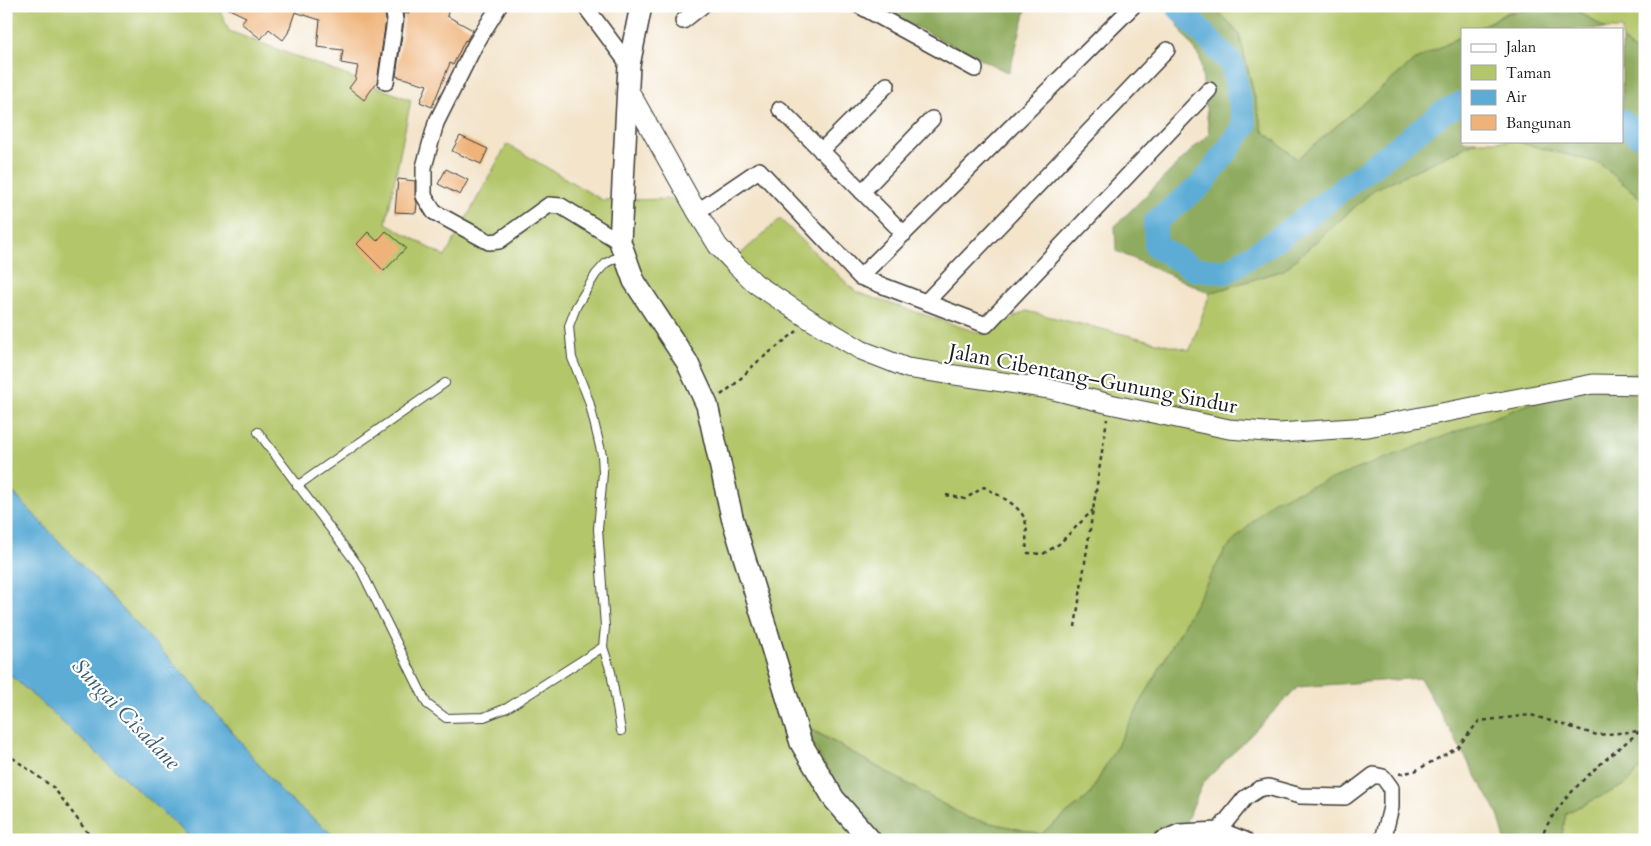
<svg xmlns="http://www.w3.org/2000/svg" width="1651" height="846" font-family="Cardo,serif">
<style>
.green{fill:#b4c66a;stroke:#687143}
.forest{fill:#8fab5e;stroke:#56643d}
.water{fill:#5cacd6;stroke:#3c6479}
.lines{fill:none;stroke-linecap:round;stroke-linejoin:round}
.river{stroke:#5cacd6;stroke-width:24}
.building{fill:#efb379}
.service-casing{stroke:#3c3a36;stroke-width:10}
.minor-casing{stroke:#3c3a36;stroke-width:18}
.tertiary-casing{stroke:#3c3a36;stroke-width:21}
.secondary-casing{stroke:#3c3a36;stroke-width:24}
.path{stroke:#3c3a36;stroke-width:2.5;stroke-dasharray:4 4;stroke-linecap:butt}
.service{stroke:#fff;stroke-width:8}
.minor{stroke:#fff;stroke-width:15}
.tertiary{stroke:#fff;stroke-width:19}
.secondary{stroke:#fff;stroke-width:21}
.labels{text-anchor:middle;dominant-baseline:central;stroke-width:4.5;stroke-linejoin:round;paint-order:stroke}
.street-label{font-size:21px;fill:#1c1c1c;stroke:#fff}
.water-label{font-size:22px;font-style:italic;fill:#395d70;stroke:#fff}
</style>
<rect width="100%" height="100%" fill="#fff"/>
<filter id="ink" filterUnits="userSpaceOnUse"><feTurbulence type="fractalNoise" baseFrequency=".02" numOctaves="2"/><feDisplacementMap in="SourceGraphic" scale="10" xChannelSelector="R" yChannelSelector="G"/><feConvolveMatrix kernelMatrix="1 2 1 2 8 2 1 2 1" color-interpolation-filters="sRGB"/></filter>
<filter id="wash" filterUnits="userSpaceOnUse"><feTurbulence type="fractalNoise" baseFrequency=".0096" numOctaves="4" result="noise"/><feDisplacementMap in="SourceGraphic" scale="20" xChannelSelector="R" yChannelSelector="G"/><feGaussianBlur stdDeviation="1.12" result="paint"/><feColorMatrix in="noise" values="0 0 0 0 0 0 0 0 0 0 0 0 0 0 0 0 0 1.4 0 .05"/><feComposite in="paint" operator="in"/></filter>
<g filter="url(#wash)">
<rect width="100%" height="100%" fill="#f3e4ca"/>
<path class="green" d="M6 6H218L229 31 411 100 386 223 445 257 507 144 602 200 690 199 736 258 780 219 856 292 982 334 1026 311 1190 350 1210 293 1284 270 1375 189 1478 141H1514L1599 163 1645 202V373L1608 374 1225 550 1089 796 1041 834 968 818 804 725 867 840H339L283 794 192 683 6 485Z
M1213 6H1560L1508 12 1476 29H1462V36L1414 61 1297 159 1263 131 1239 34Z
M1571 6H1645V59L1622 40V29H1606Z
M6 671 191 838 193 840H6Z
M1645 764V840H1561L1566 813 1625 785Z"/>
<path class="forest" d="M873 6H1027L1009 73Z
M1165 6H1213L1239 34 1263 131 1297 159 1414 61 1462 36V141H1478L1375 189 1284 270 1210 293 1116 251 1115 226 1209 133 1200 58Z
M1560 6H1570L1606 29H1476L1508 13Z
M1622 40 1645 59V202L1599 163 1514 141H1622Z
M1645 373V764L1625 785 1566 813 1561 840H1505L1498 814 1420 678 1298 687 1203 783 1178 840H867L803 725 968 818 1041 834 1089 796 1225 550 1273 501 1608 374Z"/>
<path class="water" d="M6 485 192 683 283 794 339 840H193L6 671Z"/>
<g class="lines">
<path class="river" d="M1177 6 1232 64 1245 126 1202 184 1155 222 1156 246 1194 269 1226 272 1276 240 1443 112 1462 103
M1622 121 1634 132 1645 138"/>
</g>
<g id="blocks">
<path class="building" d="M223 6H370L384 9 386 20 377 82 364 100 349 88 355 80 358 66 341 63 343 50 317 47 320 20 295 12 288 33 283 40 269 29 261 39 241 23 246 17Z
M406 6H450L447 16 473 30 466 41 465 40 453 65 450 63 432 107 420 102 427 85 396 76 404 21 403 13 409 14Z
M460 136 488 149 481 164 452 151Z
M446 169 468 180 460 195 438 184Z
M398 179 415 181V196L417 203 416 213 395 212Z
M386 231 406 248 384 271 357 244 368 232 377 241Z"/>
</g>
</g>
<g filter="url(#ink)">
<use href="#blocks" fill-opacity="0" stroke="#3c3a36" stroke-width="1"/>
<g class="lines">
<g class="service-casing">
<path id="service" d="M258 432 360 568 427 704 446 718 484 717 507 708 603 647
M297 486 445 383
M621 731 611 672 603 647 605 627 598 529 603 473 602 455 589 401 572 358 569 326 576 307 596 274 606 263 623 254"/>
</g>
<g class="minor-casing">
<path id="minor" d="M499 6 475 45 436 123 424 167V196L434 212 489 242 499 241 549 205 561 206 620 242
M585 6 629 65
M860 6 975 69
M683 21 702 6
M386 82 395 20 393 6
M780 109 904 234
M821 151 887 85
M862 192 932 119
M697 212 759 170 860 277 1133 6
M860 277 986 325 1209 90
M926 302 1167 50
M1219 830 1245 798 1259 789 1268 787 1300 796 1345 797 1374 775 1383 777 1391 788V807L1383 840
M1161 840 1179 832 1219 830 1245 840"/>
</g>
<g class="tertiary-casing">
<path id="tertiary" d="M628 89 697 212 718 246 737 266 756 284 809 319 861 350 907 368 1050 389 1110 404 1229 429 1279 433 1368 427 1593 384 1645 385"/>
</g>
<g class="secondary-casing">
<path id="secondary" d="M641 6 629 65 620 242 634 281 687 362 707 405 732 517 801 743 834 799 870 840"/>
</g>
<path class="path" d="M721 395 735 384 756 363 797 331
M946 495 965 499 984 487C998 495 1025 507 1026 525 1028 536 1024 540 1028 553L1043 554 1059 544 1093 510
M1075 627 1107 419
M6 753 54 788 93 840
M1399 774 1415 771 1457 748 1479 721 1531 715 1597 735 1640 731
M1541 840C1553 799 1612 754 1645 727"/>
<use href="#service" class="service"/>
<use href="#minor" class="minor"/>
<use href="#tertiary" class="tertiary"/>
<use href="#secondary" class="secondary"/>
</g>
</g>
<g class="labels">
<g class="street-label">
<text transform="translate(1093 379) rotate(11)">Jalan Cibentang–Gunung Sindur</text>
</g>
<g class="water-label">
<text transform="translate(126 714) rotate(46)">Sungai Cisadane</text>
</g>
</g>
<rect width="1651" height="846" fill="none" stroke="#fff" stroke-width="25"/>
<rect x="1461" y="28" width="162" height="115" fill="#ffffff" stroke="#a4a4a4"/>
<rect x="1471" y="44" width="25" height="8" fill="#ffffff" stroke="#a4a4a4"/>
<text x="1506" y="52" font-size="15" fill="#1c1c1c">Jalan</text>
<rect x="1471" y="65" width="25" height="15" fill="#b4c66a" stroke="#a4a4a4"/>
<text x="1506" y="78" font-size="15" fill="#1c1c1c">Taman</text>
<rect x="1471" y="90" width="25" height="15" fill="#5cacd6" stroke="#a4a4a4"/>
<text x="1506" y="102" font-size="15" fill="#1c1c1c">Air</text>
<rect x="1471" y="115" width="25" height="15" fill="#efb379" stroke="#a4a4a4"/>
<text x="1506" y="128" font-size="15" fill="#1c1c1c">Bangunan</text>
</svg>
